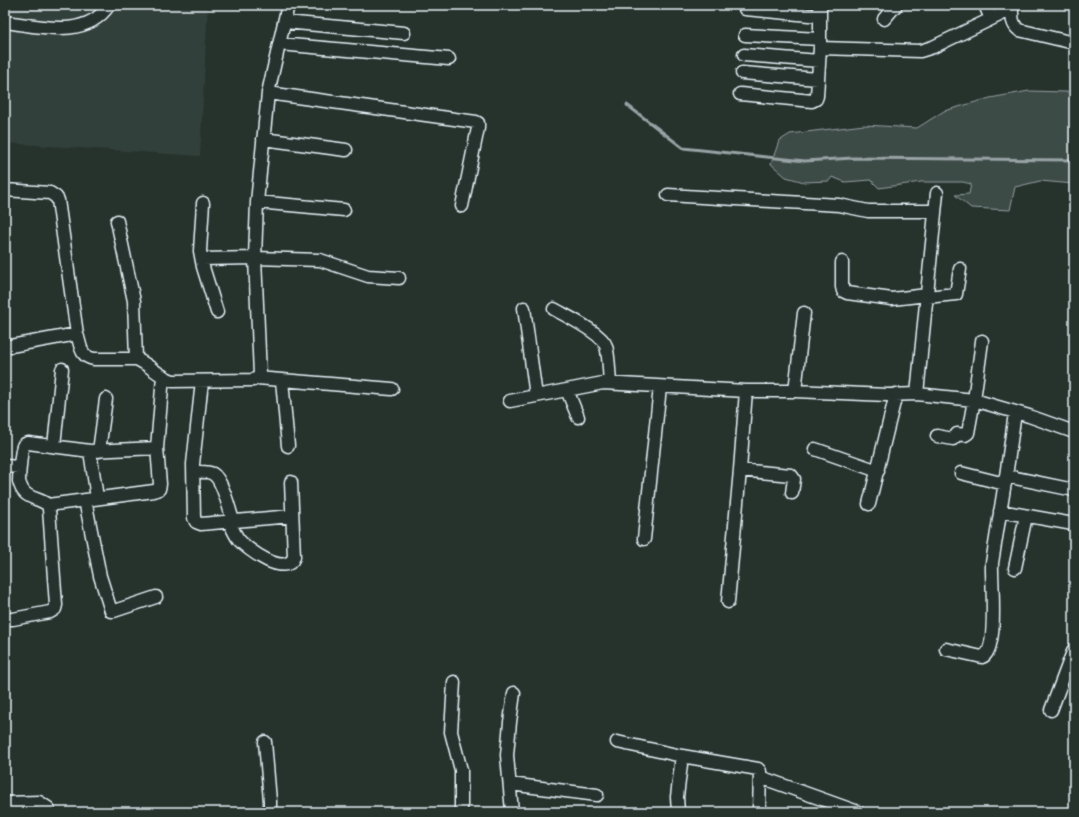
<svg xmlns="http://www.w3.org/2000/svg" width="1079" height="817" font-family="Delius,sans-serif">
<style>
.built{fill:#333f3a}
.green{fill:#3e4b47;stroke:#939ea0}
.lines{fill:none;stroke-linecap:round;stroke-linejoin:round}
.stream{stroke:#98a3a5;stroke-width:3}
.minor-casing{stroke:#e8f1f8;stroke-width:15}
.minor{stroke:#26332d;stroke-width:12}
</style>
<rect width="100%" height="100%" fill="#26332d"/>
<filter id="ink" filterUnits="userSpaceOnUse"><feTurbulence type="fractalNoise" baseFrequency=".025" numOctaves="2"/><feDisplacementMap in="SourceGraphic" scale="8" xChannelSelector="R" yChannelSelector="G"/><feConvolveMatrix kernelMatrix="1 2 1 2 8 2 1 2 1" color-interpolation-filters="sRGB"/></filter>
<g filter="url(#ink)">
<path class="built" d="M5 5H208L200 156 5 143Z"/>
<path class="green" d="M1029 91 1065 92 1074 91V184L1040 181 1015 187 1010 210 971 208 955 195 969 194 971 184 963 182H921L879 188 871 180 845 182 832 177 829 181 804 182 786 177 771 164 779 141 790 134 864 125 917 128 944 111 990 98Z"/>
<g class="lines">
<path class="stream" d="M627 105 683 148 805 161 853 158 1074 160"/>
<g class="minor-casing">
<path id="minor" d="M985 5 991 19
M1012 5C1012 15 1011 24 1019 30L1074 43
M745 9 820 16
M884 19 896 5
M5 22C39 26 86 40 109 5
M285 22 404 33
M745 35 820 39
M279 44 449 59
M820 48 920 51 933 47 1012 9
M744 55 819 61
M742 73 818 79
M268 93 476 122 478 123V128L462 206
M740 94 812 101 816 99 817 96 820 48V5
M263 139 346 150
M5 190 50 193 56 197 58 200 77 334C81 346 80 357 94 359H136C149 364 159 377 173 381L253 380 257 378 260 375 255 258 257 202 268 93 288 5
M668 195 839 205 868 211H935
M257 202 344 210
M203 203 200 251 203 267 217 312
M117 221 134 301 136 359
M202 259 255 258 320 260 368 276 399 278
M842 262V287L843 291 847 293 892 299 927 295
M926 297 956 294 960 269
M524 308 536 396
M554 309C566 316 602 333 606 346 609 356 609 372 610 383
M5 347 77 334
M257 378 392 389
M282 380 288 446
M202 381 193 464 194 518 196 522 201 524 292 516
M567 390 578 417
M795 391 804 313
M917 394 937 193
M510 401 603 383 746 391H795L887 395 917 394 974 400 1029 416 1074 432
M937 436 953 439 954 438 957 434 965 435 968 433 974 400 982 341
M54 446 62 369
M815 449 878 471
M90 451 97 498
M99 451 106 399
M5 466 20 467
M740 470 791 475 794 479 792 493
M194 472C199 472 208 471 213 474 222 479 230 511 233 521
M961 473 1005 484
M1006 476 1074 490
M85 500 100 576 111 611H114L156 597
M869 504 896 394
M48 505 154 491 159 489 160 484 157 448 163 376
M1000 511 1073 524
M229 521C232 528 235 535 239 540 248 550 286 578 294 557L291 482
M644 539 660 387
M1015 568 1026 516
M728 602 740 470 746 391
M5 619H13L50 612 55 609 56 605 49 509 48 505C41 499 31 499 25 493 22 490 20 485 19 481 19 477 21 450 23 446 24 444 25 444 28 443L90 451 157 448
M946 649 982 657C999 652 991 579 992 563L1006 476 1015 413
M454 682 451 732 461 770V812
M1051 710 1074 649
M265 742 270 801V812
M617 742 682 756 758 769 760 771 759 812
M760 777 858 812
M510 784 597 795
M5 803 39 802 48 808 49 812
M512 812 507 755 510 722 514 693
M678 812 677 797 682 756"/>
</g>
<use href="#minor" class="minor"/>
</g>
</g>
<rect width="1079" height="817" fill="none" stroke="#26332d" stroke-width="20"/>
<rect x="10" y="10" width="1059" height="797" fill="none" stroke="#e8f1f8" stroke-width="1.5" filter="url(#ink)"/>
</svg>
